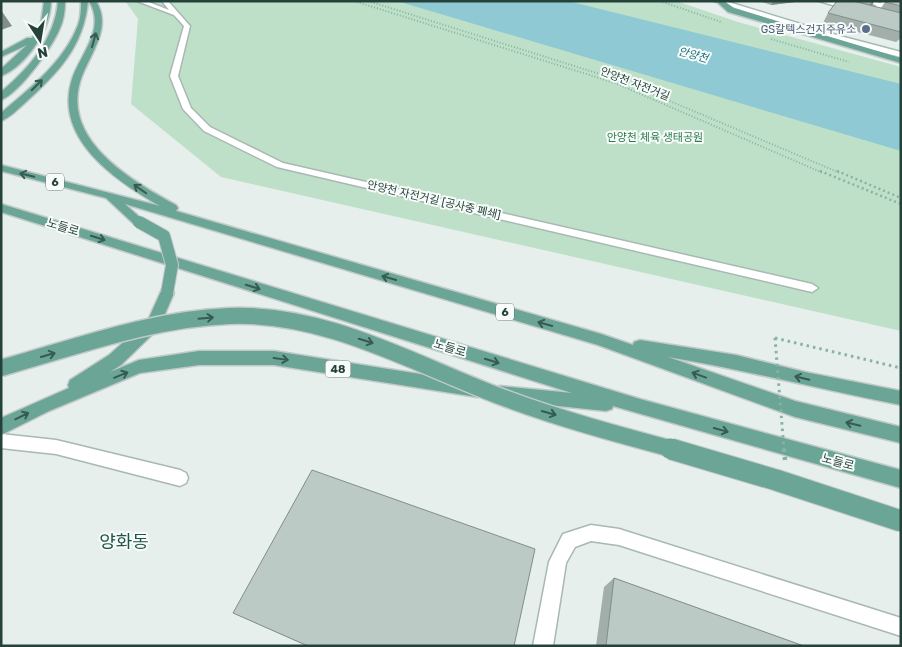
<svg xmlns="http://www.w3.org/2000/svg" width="902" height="647" font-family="Rubik,'Noto Sans KR',sans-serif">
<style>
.green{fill:#bfe0c8}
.water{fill:#8ec9d4}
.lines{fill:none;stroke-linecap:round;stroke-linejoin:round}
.service-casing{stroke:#a8b8b2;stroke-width:3}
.minor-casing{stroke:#a8b8b2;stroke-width:3}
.secondary-casing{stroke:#a4bbb3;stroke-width:3}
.primary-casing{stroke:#c2cac8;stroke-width:3}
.path-far2{stroke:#86b3a5;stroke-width:2;stroke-dasharray:1 2;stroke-linecap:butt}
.path-far1{stroke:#86b3a5;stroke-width:2.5;stroke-dasharray:2 3;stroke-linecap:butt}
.path{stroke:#86b3a5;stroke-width:3;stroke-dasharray:2.5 4;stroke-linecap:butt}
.service{fill:#fff;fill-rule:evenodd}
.minor{fill:#fff;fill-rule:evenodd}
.secondary{fill:#fff;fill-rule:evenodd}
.primary{fill:#6aa596;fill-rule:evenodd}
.primary-bridge-far2-casing{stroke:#c2cac8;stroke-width:14;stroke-linecap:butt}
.primary-bridge-far1-casing{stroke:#c2cac8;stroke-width:19;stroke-linecap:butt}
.primary-bridge-casing{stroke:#c2cac8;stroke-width:23;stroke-linecap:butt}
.path-bridge-far1{stroke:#86b3a5;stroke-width:3;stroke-dasharray:2.5 4;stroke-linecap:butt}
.path-bridge{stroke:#86b3a5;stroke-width:4.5;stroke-dasharray:3 5;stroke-linecap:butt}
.primary-bridge-far2{stroke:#6aa596;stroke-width:12}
.primary-bridge-far1{stroke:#6aa596;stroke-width:16}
.primary-bridge{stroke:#6aa596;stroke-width:21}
.wall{fill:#a1aea9}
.shaded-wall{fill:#838d89}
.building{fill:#bbcac4;stroke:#838d89}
.oneway{stroke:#365b51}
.service-dot{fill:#5c6f8a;stroke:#f7fbf9;stroke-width:2}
.labels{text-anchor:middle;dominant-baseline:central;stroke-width:4;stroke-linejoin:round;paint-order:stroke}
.far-service-label{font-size:11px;fill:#4e5e75;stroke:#f7fbf9;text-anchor:end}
.far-water-label{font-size:11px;font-style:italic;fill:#1c6f80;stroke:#f7fbf9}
.far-street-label{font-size:11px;fill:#24423a;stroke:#f7fbf9}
.far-park-label{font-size:11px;fill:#2d7a4b;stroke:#f7fbf9}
.shield{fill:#f7fbf9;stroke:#637a73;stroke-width:1}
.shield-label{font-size:11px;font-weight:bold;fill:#24423a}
.street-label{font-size:12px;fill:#24423a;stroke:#f7fbf9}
.near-quarter-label{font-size:18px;fill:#1f5548;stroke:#f7fbf9}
</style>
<rect width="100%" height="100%" fill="#e6efeb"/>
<path class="green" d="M125 1H676L738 22 901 67V331L221 177 131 104 138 19Z"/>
<path class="water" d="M397 1H568L901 84V151Z"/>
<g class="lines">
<g class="service-casing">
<path id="service" d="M137 1H146L169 10 162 1H168L190 26 178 76 191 108 210 127 283 163 812 284 818 288 812 292 277 167 204 131 183 109 170 76 184 26 174 15Z
M863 1H874L885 5 882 7Z
M1 434 56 440 180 470 186 473 188 478 186 483 180 486 56 454 1 448Z
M591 525 619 529 901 618V636L619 545 591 541 575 547 566 563 553 646H533L549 562 563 534Z"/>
</g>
<g class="minor-casing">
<path id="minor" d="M819 1H831L857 9 853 11Z
M884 1H892L872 15H866V11Z"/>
</g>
<g class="secondary-casing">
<path id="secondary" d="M714 1H725L840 36 901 52V57L834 40Z"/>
</g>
<g class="primary-casing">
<path id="primary" d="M44 1H51C51 28 27 66 1 76V69L27 45 1 57V52L27 38H32L41 23Z
M58 1H65C65 11 64 19 60 28 53 46 20 93 1 100V92C29 68 55 39 58 1Z
M81 1H88C84 46 58 73 26 102 19 108 10 118 1 121V113C30 88 64 62 78 25 81 17 81 9 81 1Z
M89 1H96C112 27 92 51 82 76 58 139 132 181 176 205L178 208 176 211 601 334 633 345 634 342 640 340 736 355 805 372 901 391V405C823 390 746 370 668 357L795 401 901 427V443L795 417 598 345 125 204 145 222 143 225H135L106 198 1 171V165L160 206C116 181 53 139 72 79 81 53 106 29 89 1Z
M724 1 734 8 901 58V63L728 12 717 2Z
M1 204 640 399 901 470V488L613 406 612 409 606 411 500 400 494 398 492 393 494 388 500 386 572 393 1 212Z
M167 288 172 289 174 293 159 328 121 365 110 372 139 360 199 351H274L477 383 483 385 485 390 483 395 477 397 274 365H199L140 373 49 411 1 435V418L69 388 68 385 70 380 109 355 148 320 162 289Z"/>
</g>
<path class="path-far2" d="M354 1 615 83 823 173
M368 1 625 82 840 173
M660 1 721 22
M771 39 849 62"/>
<path class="path-far1" d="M820 171 901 204
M837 171 901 198"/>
<path class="path" d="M775 338 901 368"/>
<use href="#service" class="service"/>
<use href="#minor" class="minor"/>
<use href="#secondary" class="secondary"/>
<use href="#primary" class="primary"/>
<g class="primary-bridge-far2-casing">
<path id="primary-bridge-far2" d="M139 222 164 236 172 265 167 293"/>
</g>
<g class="primary-bridge-far1-casing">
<path id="primary-bridge-far1" d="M1 368C76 347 151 319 229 316 325 312 412 363 499 396 557 418 616 434 676 450"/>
</g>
<g class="primary-bridge-casing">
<path id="primary-bridge" d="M671 449 776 480 901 521"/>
</g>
<path class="path-bridge-far1" d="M775 338 784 450"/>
<path class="path-bridge" d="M784 449 785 460"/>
<use href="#primary-bridge-far2" class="primary-bridge-far2"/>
<use href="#primary-bridge-far1" class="primary-bridge-far1"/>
<use href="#primary-bridge" class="primary-bridge"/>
</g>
<path class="wall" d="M759 1H803L771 5Z
M837 1H874L872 6 881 8 885 2 901 1V38L896 42 823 23 828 13Z
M614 578 804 646H596L604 587Z
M233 613 514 646H307Z"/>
<path class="shaded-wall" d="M773 1H803L771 5Z
M872 1H874L872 6 868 8Z
M1 10 12 26 1 30Z"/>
<path class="building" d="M837 1H853L901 13V32L828 13Z
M886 1H901V6L885 2Z
M312 470 535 549 514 646H308L233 613Z
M614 578 804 646H606Z"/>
<defs><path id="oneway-shaft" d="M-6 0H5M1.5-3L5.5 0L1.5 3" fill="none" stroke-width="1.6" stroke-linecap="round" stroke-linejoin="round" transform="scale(1.25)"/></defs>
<g class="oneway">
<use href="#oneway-shaft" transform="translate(94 40) rotate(-74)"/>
<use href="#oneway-shaft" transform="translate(37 85) rotate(-45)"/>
<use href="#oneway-shaft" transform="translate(27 175) rotate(-166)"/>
<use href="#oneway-shaft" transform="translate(140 189) rotate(-145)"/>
<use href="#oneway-shaft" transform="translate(98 238) rotate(17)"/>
<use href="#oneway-shaft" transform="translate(389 278) rotate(-164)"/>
<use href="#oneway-shaft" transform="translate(253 287) rotate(17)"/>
<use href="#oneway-shaft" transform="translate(206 318) rotate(-5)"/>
<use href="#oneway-shaft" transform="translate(545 324) rotate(-164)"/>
<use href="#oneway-shaft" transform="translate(366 341) rotate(17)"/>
<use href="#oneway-shaft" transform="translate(48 355) rotate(-16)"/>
<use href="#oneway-shaft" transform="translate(281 359) rotate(8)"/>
<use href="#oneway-shaft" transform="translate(492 361) rotate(17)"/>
<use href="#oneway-shaft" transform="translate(121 375) rotate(-22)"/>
<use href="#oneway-shaft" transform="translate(699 375) rotate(-160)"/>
<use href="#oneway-shaft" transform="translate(802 378) rotate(-167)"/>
<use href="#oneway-shaft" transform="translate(549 413) rotate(16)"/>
<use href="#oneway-shaft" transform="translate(22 416) rotate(-26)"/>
<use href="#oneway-shaft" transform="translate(853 424) rotate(-166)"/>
<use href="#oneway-shaft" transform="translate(721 430) rotate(15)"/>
</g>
<circle class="service-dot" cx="866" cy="29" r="5"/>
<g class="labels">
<g class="far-service-label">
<text x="856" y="29">GS칼텍스건지주유소</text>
</g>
<g class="far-water-label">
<text transform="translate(693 55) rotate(15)">안양천</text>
</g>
<g class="far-street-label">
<text transform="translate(635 84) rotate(21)">안양천 자전거길</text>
<text transform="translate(434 200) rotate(13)">안양천 자전거길 [공사중 폐쇄]</text>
</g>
<g class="far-park-label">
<text x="655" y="137">안양천 체육 생태공원</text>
</g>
<g class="shield">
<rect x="46" y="173.5" width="18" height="17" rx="4"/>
<rect x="496" y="303.5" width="18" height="17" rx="4"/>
<rect x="325.5" y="360.5" width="25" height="17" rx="4"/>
</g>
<g class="shield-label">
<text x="55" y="182">6</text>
<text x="505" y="312">6</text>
<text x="338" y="369">48</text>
</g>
<g class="street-label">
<text transform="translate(63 227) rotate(17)">노들로</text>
<text transform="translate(450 348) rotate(17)">노들로</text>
<text transform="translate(838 462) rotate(15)">노들로</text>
</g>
<g class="near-quarter-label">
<text x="124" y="542">양화동</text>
</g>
</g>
<rect width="902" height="647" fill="none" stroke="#24423a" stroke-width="5"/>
<g transform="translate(40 40) rotate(168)" stroke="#f7fbf9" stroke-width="4" paint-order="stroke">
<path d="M0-4L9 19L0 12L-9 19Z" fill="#24423a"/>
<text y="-8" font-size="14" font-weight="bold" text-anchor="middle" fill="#24423a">N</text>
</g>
</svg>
